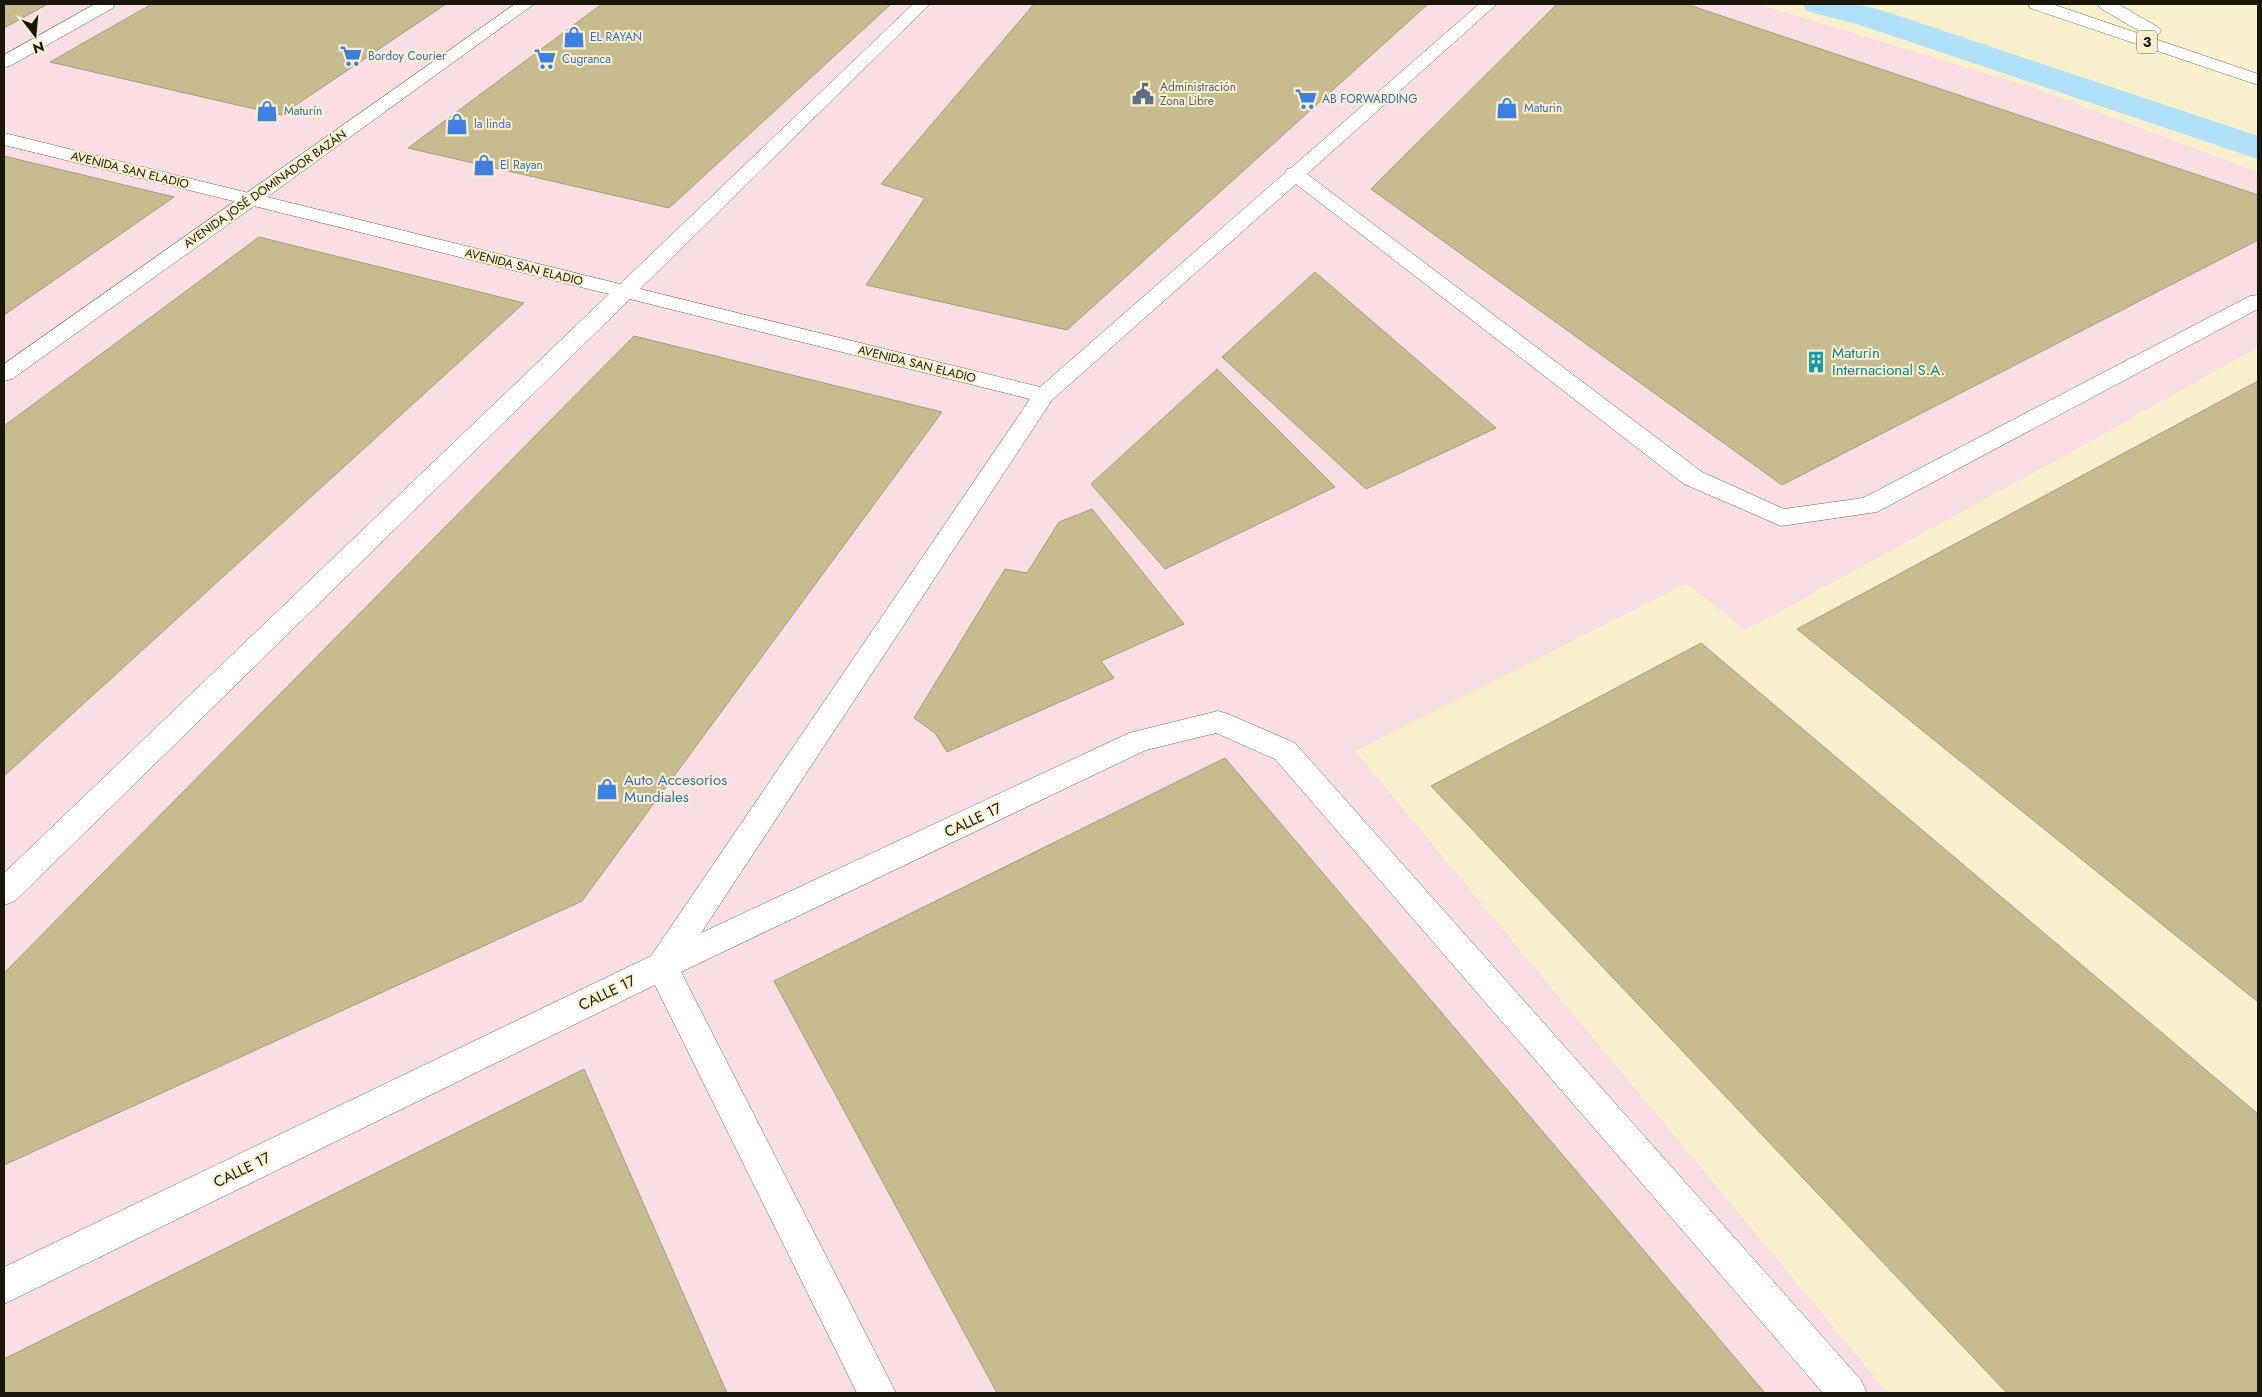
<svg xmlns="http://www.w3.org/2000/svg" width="2262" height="1397" font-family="Jost,sans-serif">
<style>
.industrial{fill:#f9dfe3}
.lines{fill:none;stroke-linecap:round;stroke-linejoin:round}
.canal{fill:#b0e0fa;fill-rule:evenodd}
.building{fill:#c6bc8f;stroke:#a49c7c}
.lane-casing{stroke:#6e6748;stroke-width:1}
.street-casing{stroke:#6e6748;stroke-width:1}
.primary-casing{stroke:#6e6748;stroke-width:1}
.lane{fill:#fff;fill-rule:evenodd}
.street{fill:#fff;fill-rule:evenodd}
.primary{fill:#fff;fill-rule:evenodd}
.labels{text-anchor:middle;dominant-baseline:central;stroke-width:4;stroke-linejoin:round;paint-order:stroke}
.far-shop-label{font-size:12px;fill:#366cbe;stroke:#f9f1ce;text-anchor:start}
.far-service-label{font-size:12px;fill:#4e5e75;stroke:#f9f1ce;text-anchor:start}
.far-street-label{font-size:12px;fill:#1a170a;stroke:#f9f1ce}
.shield{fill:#f9f1ce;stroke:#5d5845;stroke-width:1}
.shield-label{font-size:14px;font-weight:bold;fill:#1a170a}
.culture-label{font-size:15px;fill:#0d838f;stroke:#f9f1ce;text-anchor:start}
.shop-label{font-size:15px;fill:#366cbe;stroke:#f9f1ce;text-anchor:start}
.street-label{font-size:15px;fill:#1a170a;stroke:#f9f1ce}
</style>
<rect width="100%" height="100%" fill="#f9f1ce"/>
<path class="industrial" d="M4 4H1757L2034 88 2258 172V347L2084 445 1746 630 1686 584 1355 751 1888 1393H4Z"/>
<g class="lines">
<path class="canal" d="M1802 4H1857L1884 11 2258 136V159L1860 25 1807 11Z"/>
</g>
<path class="building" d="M4 4H48L4 28Z
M152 4H446L281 115 50 62Z
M602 4H891L669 208 408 148Z
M1034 4H1428L1067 330 866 285 925 198 881 184Z
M1557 4H1686L2258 195V240L1782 485 1371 189Z
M4 156 174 197 4 315Z
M259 237 524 303 4 776V426Z
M1315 272 1496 428 1366 489 1222 357Z
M634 336 942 412 582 901 4 1165V973Z
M1217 369 1335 487 1165 569 1091 484Z
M2258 381V1002L1797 629Z
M1092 509 1184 624 1101 661 1114 678 947 752 935 733 914 718 1005 569 1027 573 1059 522Z
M1701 643 2258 1114V1393H2007L1431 786Z
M1225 758 1765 1393H997L774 981Z
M584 1069 727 1393H4V1359Z"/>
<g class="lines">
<g class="lane-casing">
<path id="lane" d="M95 4H115L113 8 10 66 4 67V55Z
M4 133 257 195 260 199 257 203 250 205 4 145Z"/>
</g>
<g class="street-casing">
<path id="street" d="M515 4H534L267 197 620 284 913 4H930L640 289 1040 387 1285 173 1287 169 1291 168 1479 4H1497L1307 174 1702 472 1784 509 1863 498 2250 296 2258 295V309L1877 512 1781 526 1684 484 1296 184 1052 400 701 933 1129 733 1218 711 1228 714 1295 743 1861 1380 1867 1393H1823L1275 759 1216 733 1146 750 681 972 896 1393H857L655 985 4 1304V1267L651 956 1030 399 630 299 15 901 4 905V873L609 294 254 206 12 379 4 381V364Z"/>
</g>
<g class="primary-casing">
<path id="primary" d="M2028 4H2052L2258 74V85L2030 8Z
M2098 4H2118L2158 27 2161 31 2158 35H2146L2100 8Z"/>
</g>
<use href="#lane" class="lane"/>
<use href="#street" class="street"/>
<use href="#primary" class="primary"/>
</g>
<defs>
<g id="shop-bare" transform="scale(1.725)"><path d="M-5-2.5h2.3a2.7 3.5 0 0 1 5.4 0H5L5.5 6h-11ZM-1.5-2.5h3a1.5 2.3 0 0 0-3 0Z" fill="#3f7fe0" stroke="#f9f1ce" stroke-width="2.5" paint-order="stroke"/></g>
<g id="supermarket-bare" transform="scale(1.725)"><path d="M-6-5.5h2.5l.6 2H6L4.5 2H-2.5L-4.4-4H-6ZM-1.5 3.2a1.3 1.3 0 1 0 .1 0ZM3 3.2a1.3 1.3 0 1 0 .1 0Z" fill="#3f7fe0" stroke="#f9f1ce" stroke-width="2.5" paint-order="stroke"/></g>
<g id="civic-bare" transform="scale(1.725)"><path d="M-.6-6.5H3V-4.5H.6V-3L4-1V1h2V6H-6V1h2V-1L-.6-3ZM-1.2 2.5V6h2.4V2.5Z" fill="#5c6f8a" stroke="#f9f1ce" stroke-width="2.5" paint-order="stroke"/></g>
<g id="building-bare" transform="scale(1.725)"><path d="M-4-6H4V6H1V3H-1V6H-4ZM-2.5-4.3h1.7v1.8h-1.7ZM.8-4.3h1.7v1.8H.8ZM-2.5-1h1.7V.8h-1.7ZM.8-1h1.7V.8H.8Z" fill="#0f9aa8" stroke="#f9f1ce" stroke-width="2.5" paint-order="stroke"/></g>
</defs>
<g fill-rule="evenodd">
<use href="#shop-bare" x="574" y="37"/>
<use href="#supermarket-bare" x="351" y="56"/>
<use href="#supermarket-bare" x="545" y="59"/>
<use href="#civic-bare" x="1143" y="94"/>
<use href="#supermarket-bare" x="1306" y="99"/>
<use href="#shop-bare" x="1507" y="108"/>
<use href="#shop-bare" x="267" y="111"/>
<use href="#shop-bare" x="457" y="124"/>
<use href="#shop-bare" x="484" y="165"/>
<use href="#building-bare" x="1816" y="362"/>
<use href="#shop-bare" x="607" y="789"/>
</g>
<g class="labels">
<g class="far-shop-label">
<text x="590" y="37">EL RAYAN</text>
<text x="368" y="56">Bordoy Courier</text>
<text x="562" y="59">Cugranca</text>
<text x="1322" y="99">AB FORWARDING</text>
<text x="1524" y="108">Maturin</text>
<text x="284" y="111">Maturín</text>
<text x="474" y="124">la linda</text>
<text x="500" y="165">El Rayan</text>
</g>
<g class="far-service-label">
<text x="1160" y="87">Administración<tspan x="1160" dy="14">Zona Libre</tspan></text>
</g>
<g class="far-street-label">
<text transform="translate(130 170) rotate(14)">AVENIDA SAN ELADIO</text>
<text transform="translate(265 189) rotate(-35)">AVENIDA JOSÉ DOMINADOR BAZÁN</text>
<text transform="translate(524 267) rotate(14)">AVENIDA SAN ELADIO</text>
<text transform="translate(917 364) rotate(14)">AVENIDA SAN ELADIO</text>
</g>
<rect class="shield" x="2137" y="30.5" width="20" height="23" rx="4"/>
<g class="shield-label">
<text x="2147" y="42">3</text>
</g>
<g class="culture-label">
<text x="1832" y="353">Maturin<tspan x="1832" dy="17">Internacional S.A.</tspan></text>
</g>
<g class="shop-label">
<text x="624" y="780">Auto Accesorios<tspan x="624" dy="17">Mundiales</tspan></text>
</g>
<g class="street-label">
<text transform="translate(973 820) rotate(-25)">CALLE 17</text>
<text transform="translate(607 993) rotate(-26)">CALLE 17</text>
<text transform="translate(242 1170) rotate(-26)">CALLE 17</text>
</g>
</g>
<rect width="2262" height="1397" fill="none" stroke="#1a170a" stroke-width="10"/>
<g transform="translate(35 35) rotate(164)" stroke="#f9f1ce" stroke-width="4" paint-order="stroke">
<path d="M0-4L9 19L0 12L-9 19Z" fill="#1a170a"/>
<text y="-8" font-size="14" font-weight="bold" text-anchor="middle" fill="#1a170a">N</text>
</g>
</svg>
